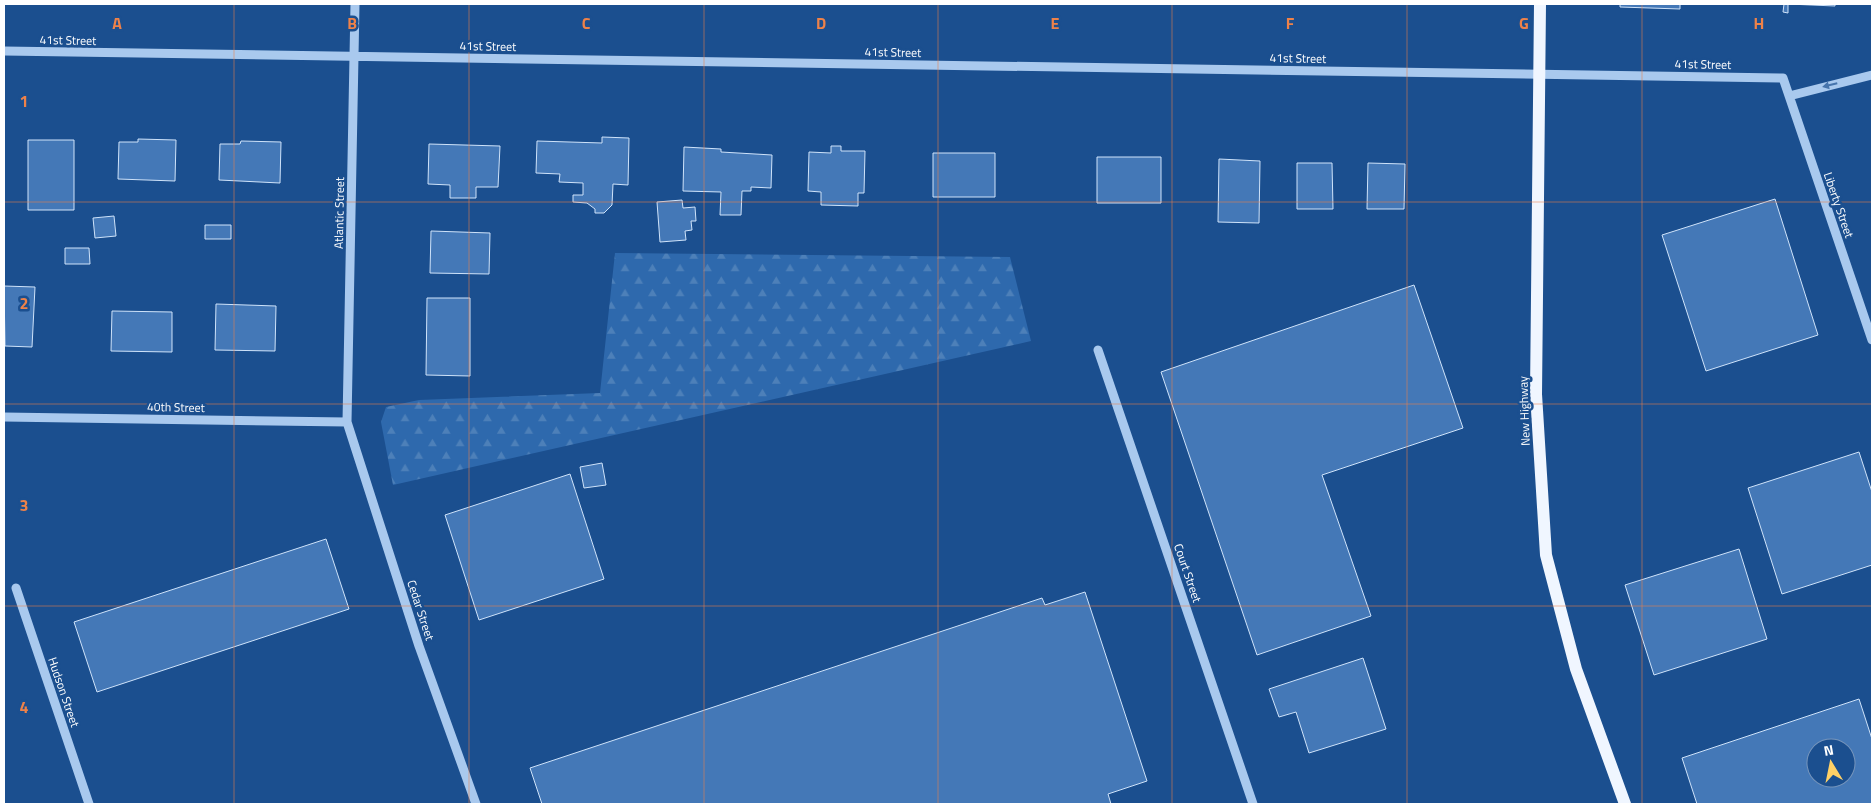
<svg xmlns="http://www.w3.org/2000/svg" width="1876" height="808" font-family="'Titillium Web',sans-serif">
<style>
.forest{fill:url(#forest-firs)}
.building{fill:#4478b7;stroke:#cfe3fa;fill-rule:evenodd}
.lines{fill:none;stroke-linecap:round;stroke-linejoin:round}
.minor{stroke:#a9c9ee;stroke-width:9}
.major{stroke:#f0f6ff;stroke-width:12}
.oneway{fill:#4674ac}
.grid{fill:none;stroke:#ee8249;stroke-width:1;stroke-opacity:0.55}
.labels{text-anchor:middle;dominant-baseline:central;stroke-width:5;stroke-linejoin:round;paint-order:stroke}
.street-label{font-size:12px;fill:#fff;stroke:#1b4f8f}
.grid-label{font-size:16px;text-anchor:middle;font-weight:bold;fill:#ee8249;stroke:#1b4f8f;stroke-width:5;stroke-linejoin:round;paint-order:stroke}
</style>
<defs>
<pattern id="forest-firs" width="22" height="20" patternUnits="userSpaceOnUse" patternTransform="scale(1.25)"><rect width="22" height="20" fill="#2e69ad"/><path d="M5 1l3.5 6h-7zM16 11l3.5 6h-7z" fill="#4d80b9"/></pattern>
</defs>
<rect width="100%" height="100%" fill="#1b4f8f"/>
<path class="forest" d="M615 253 1010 257 1031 341 393 485 381 422 386 407 419 400 600 393Z"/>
<path class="building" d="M1620 4H1680V9L1620 7Z
M1775 4H1835V6L1788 4V13L1783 12 1784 4Z
M602 137 629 138 628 185 613 184 612 205 604 213H595V209L587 203 573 202V195H583V183L559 182 560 174 536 173 537 141 602 143Z
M138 139 176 140 175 181 118 179 119 142H138Z
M28 140H74V210H28Z
M241 141 281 142 280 183 219 180 220 144H240Z
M429 144 500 146 498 187H476V198H450V185L428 184Z
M831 146H841V151H865L864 193H858V206L821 205V192L808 191 809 152 831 153Z
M684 147 721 149V152L772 155 771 188 751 187V191H742L741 215H720L721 192 683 191Z
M933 153H995V197H933Z
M1097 157H1161V203H1097Z
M1219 159 1260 161 1259 223 1218 222Z
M1297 163H1332L1333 209H1297Z
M1368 163 1405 164 1404 209H1367Z
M1775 199 1818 335 1706 371 1662 235Z
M682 200 683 208 695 207 696 221H691L692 230 685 231 686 240 660 242 657 202Z
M114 216 116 236 95 238 93 218Z
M205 225H231V239H205Z
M431 231 490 233 489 274 430 273Z
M65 248H89L90 264H65Z
M1414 285 1463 428 1322 475 1371 616 1257 655 1161 372Z
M4 286 35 287 32 347 5 346Z
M427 298H470V376L426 375Z
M216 304 276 306 275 351 215 350Z
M112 311 172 312V352L111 351Z
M1859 452 1872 492V565L1782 594 1748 488Z
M602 463 606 485 584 488 580 467Z
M570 474 604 579 479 620 445 515Z
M326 539 349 609 97 692 74 622Z
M1739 549 1767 639 1654 675 1625 585Z
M1085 592 1147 781 1108 794 1111 804H542L530 768 1042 598 1045 605Z
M1363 658 1386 729 1309 753 1296 712 1279 717 1269 689Z
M1859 699 1872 739V804H1697L1682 758ZM1816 748H1846V778H1816Z"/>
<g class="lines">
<path class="minor" d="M355 4 347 422 419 646 476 804
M4 51 1783 78 1872 340
M1789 96 1872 75
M1098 350 1253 804
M4 417 347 422
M16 588 89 804"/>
<path class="major" d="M1540 4 1536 394 1546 555 1576 669 1625 804"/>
</g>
<defs><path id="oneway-solid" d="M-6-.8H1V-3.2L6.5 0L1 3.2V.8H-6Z" transform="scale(1.25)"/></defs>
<use class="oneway" href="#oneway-solid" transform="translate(1830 85) rotate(166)"/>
<path class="grid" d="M234 4V804M469 4V804M704 4V804M938 4V804M1172 4V804M1407 4V804M1642 4V804M4 202H1872M4 404H1872M4 606H1872"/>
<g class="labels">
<g class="street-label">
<text transform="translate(68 40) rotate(1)">41st Street</text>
<text transform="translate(488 46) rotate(1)">41st Street</text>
<text transform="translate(893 52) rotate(1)">41st Street</text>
<text transform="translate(1298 58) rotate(1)">41st Street</text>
<text transform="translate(1703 64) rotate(1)">41st Street</text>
<text transform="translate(1839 205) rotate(71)">Liberty Street</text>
<text transform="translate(339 213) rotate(-89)">Atlantic Street</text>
<text transform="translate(176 407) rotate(1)">40th Street</text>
<text transform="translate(1524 411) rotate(-92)">New Highway</text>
<text transform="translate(1188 573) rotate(71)">Court Street</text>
<text transform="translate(421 610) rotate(72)">Cedar Street</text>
<text transform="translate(64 692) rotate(71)">Hudson Street</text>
</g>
</g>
<g class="grid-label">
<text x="117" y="29">A</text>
<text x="352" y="29">B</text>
<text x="586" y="29">C</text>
<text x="821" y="29">D</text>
<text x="1055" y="29">E</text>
<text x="1290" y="29">F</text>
<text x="1524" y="29">G</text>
<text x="1759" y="29">H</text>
<text x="24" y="107">1</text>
<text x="24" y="309">2</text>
<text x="24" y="511">3</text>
<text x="24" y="713">4</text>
</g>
<rect width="1876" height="808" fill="none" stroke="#ffffff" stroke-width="10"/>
<g transform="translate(1831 763) rotate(350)"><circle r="24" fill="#1b4f8f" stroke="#7695bc"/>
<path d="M0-4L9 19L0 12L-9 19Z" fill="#ffd166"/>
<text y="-8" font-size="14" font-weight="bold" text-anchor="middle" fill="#ffffff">N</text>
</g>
</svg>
